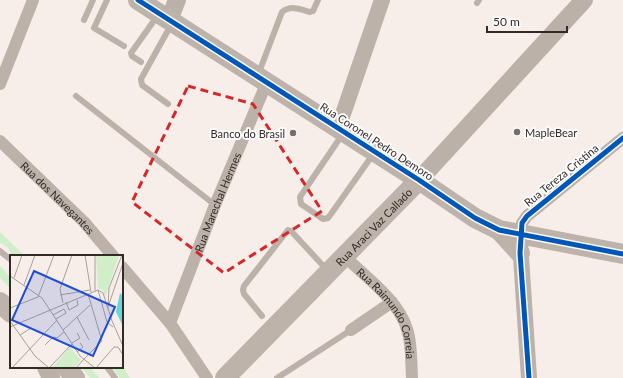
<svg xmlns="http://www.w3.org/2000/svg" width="623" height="378" font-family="Lato,sans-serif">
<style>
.grass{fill:#d0efc9}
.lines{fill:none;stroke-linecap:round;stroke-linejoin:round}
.service{stroke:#bcb2a9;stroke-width:6}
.minor{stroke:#bcb2a9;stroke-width:12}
.tertiary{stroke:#bcb2a9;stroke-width:16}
.secondary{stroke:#bbb1a8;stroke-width:18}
.primary{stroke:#beb3aa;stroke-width:20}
.cycleway-casing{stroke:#fcfcfc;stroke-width:8}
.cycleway{stroke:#0057b8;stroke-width:5}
.marked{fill:none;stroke:#d62828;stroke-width:3;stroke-dasharray:8 5;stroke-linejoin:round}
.poi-dot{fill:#776e6a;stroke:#fcfcfc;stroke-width:1.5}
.labels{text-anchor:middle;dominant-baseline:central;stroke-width:4;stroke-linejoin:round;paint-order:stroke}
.poi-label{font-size:11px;fill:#322a26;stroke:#fcfcfc;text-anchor:start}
.street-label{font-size:11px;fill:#322a26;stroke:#fcfcfc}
.inset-road{fill:none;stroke:#a89f9b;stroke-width:1}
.view{fill:#1d4ed8;fill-opacity:0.15;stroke:#1d4ed8;stroke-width:2}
.inset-edge{fill:none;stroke:#322a26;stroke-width:2}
</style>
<rect width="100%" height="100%" fill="#f7ede9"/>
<path class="grass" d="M0 232 25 256H13L7 247 0 243Z
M0 266 11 278V289L0 278Z
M122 365 130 378H120L112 367H122Z
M81 367H90L99 378H90Z"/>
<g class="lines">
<path class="service" d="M107 0 94 28 124 46
M477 3 479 0
M84 20 93 0
M141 62 132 56 131 53 158 15
M258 75 282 12C291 5 300 9 310 12L313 11 318 0
M76 96 215 205
M168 104 142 85 141 79 171 25
M342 135 300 197 301 204 323 219 328 218 331 214 374 153
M0 251 11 260
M262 316 244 294 243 290 244 286 288 230 291 231 328 271
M107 367 115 378
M277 378 351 330"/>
<g class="minor">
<path d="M0 84 33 0"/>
<path id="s1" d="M0 141 84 222 113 256"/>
<path d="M521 235 522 223 527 216 623 138"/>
<path id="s2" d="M344 256C365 276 399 301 407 329 412 344 411 362 412 378"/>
<path d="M122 267 170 323 207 378"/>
<path id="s3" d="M170 323 215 205 264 89 268 83"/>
<path d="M351 330 392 302"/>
</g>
<path class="tertiary" d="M337 128 343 114 382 0
M520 242 529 378"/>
<path class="secondary" d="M169 20 177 0
M419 180 584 0
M46 367 51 378"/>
<g class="primary">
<path d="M138 0 419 180 475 218 499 230 623 254"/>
<path d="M499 230 520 253"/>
<path d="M0 302 11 313"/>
<path d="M66 367 75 378"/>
<path id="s4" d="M225 378 419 180"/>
</g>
<g class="cycleway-casing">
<path id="cycleway" d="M138 0 419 180 475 218 499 230 623 254
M529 378 520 253 522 223 527 216 623 138"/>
</g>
<use href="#cycleway" class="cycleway"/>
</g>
<path class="marked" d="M188 86 253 104 322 211 224 273 132 202Z"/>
<g class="poi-dot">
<circle cx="517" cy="132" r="4"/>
<circle cx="293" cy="133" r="4"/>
</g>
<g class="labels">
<g class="poi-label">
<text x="525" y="132">MapleBear</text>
<text x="285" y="133" text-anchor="end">Banco do Brasil</text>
</g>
<g class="street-label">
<text transform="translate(377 141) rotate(33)">Rua Coronel Pedro Demoro</text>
<text transform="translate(561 175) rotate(-39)">Rua Tereza Cristina</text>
<text stroke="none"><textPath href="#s1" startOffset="81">Rua dos Navegantes</textPath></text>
<text stroke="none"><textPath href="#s3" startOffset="130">Rua Marechal Hermes</textPath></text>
<text stroke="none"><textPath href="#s4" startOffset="212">Rua Araci Vaz Callado</textPath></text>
<text stroke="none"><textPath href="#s2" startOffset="74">Rua Raimundo Correia</textPath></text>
</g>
</g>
<g transform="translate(10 255)">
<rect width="113" height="113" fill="#f7ede9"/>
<path d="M86 0H109L95 43 93 35 88 33Z" fill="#d0efc9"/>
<path d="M60 92 71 105 64 113H42Z" fill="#d0efc9"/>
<path d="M110 38 113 41V71L106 57Z" fill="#63d7dc"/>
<path class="inset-road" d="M75 0 81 37M85 0V36M0 21 32 43 70 101 85 113M4 23 12 0M14 30 25 0M88 35 97 67 103 72M50 40 80 35M56 47 59 55 68 50 67 45M53 48 50 34 62 0M99 49 113 8M0 53 28 42 44 0M98 53 99 33 112 0M43 60 54 54 56 58 46 64M67 62 79 85M0 66 25 101 39 113M102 66 113 91M0 72 88 35 93 38 102 66M53 75 80 50M10 80 21 73M62 88 70 83 67 78M35 90 43 82 47 83 54 77M67 97 73 92 70 88M74 104 92 86 78 39M2 113 47 65M39 113 62 89M66 113 74 104M86 113 104 92H108L113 100"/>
<path class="view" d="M24 16 105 52 83 101 2 65Z"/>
<rect width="113" height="113" class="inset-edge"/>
</g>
<path d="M487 26v6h80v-6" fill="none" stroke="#322a26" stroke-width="2"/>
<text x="493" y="26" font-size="12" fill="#322a26" stroke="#fcfcfc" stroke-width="3" paint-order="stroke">50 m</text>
</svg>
